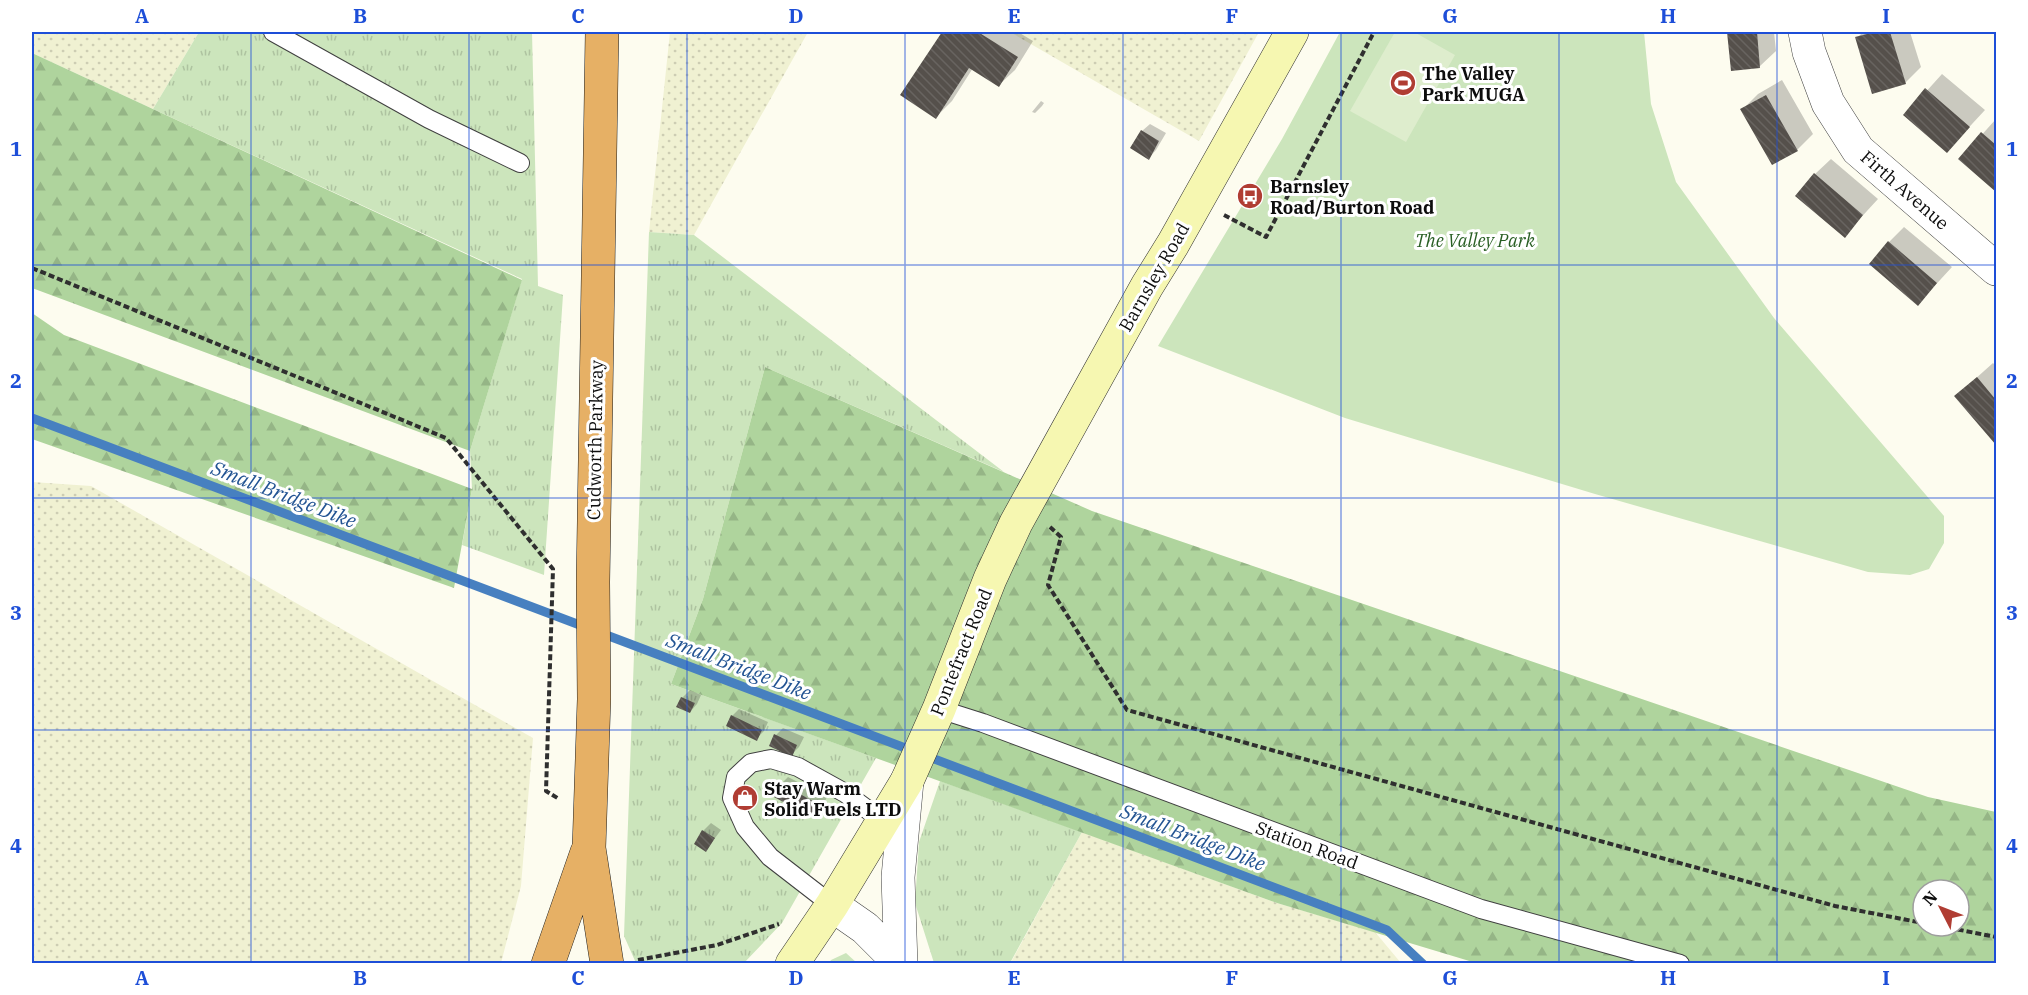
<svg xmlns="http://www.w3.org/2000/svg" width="2028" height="995" font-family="'IBM Plex Serif',serif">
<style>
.farmland{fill:url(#farmland-dots)}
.grass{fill:url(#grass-tufts)}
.forest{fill:url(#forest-firs);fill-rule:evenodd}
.park{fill:#cce5bc}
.pitch{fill:#deedcd}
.shadow{fill:#0003}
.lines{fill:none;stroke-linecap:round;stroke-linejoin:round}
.stream{stroke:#4780c0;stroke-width:9}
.building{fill:url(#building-back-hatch)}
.lane-casing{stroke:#404040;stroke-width:20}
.street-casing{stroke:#404040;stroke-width:34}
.secondary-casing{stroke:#2f2f2f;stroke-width:34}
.highway-casing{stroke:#1e1e1e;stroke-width:34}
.path{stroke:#2f2f2f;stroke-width:4;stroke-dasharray:6 3;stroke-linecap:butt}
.lane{stroke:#fff;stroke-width:18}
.street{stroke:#fff;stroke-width:33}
.secondary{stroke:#f6f7b1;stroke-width:33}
.highway{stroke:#e6b065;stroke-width:33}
.grid{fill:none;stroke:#1d4ed8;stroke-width:1.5;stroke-opacity:0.55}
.labels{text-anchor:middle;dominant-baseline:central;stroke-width:6;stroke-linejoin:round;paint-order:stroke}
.poi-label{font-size:18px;font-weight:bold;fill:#0d0d0d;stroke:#fff;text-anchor:start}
.street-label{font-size:18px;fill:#0d0d0d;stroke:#fff}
.park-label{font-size:18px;font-style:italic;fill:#295f24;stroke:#fff}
.water-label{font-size:20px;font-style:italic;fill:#235493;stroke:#fff}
.neatline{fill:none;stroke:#1d4ed8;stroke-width:2}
.grid-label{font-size:20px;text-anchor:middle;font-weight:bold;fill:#1d4ed8}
</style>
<defs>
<pattern id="farmland-dots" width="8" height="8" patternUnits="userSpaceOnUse" patternTransform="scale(1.5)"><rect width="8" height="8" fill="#f0f1d2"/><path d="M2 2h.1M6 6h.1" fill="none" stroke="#cdcdb3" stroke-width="1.8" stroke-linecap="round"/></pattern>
<pattern id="grass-tufts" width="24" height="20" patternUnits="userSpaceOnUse" patternTransform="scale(1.5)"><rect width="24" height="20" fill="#cce5bc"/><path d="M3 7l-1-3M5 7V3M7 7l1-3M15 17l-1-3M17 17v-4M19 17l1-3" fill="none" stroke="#aec3a0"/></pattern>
<pattern id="forest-firs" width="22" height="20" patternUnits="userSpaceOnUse" patternTransform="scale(1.5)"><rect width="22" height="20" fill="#afd49d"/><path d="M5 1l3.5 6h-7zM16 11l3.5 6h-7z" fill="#95b586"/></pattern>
<pattern id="building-back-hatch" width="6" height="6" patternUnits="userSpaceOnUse" patternTransform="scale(1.5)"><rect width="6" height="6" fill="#55504b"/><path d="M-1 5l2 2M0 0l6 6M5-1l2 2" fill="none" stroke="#686460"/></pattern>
</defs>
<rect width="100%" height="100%" fill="#fdfcef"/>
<path class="farmland" d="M34 32H199L153 109 32 53V35Z
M670 32H808L694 235 649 232Z
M1010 32H1259L1199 141Z
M32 482 91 486 533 738 521 886 501 963H32Z
M1082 832 1277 903 1375 932 1401 963 1010 964Z"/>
<path class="grass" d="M199 32H532L538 286 563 295 544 575 462 545 472 489 470 451 522 279 153 109Z
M649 232 694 235 1004 472 765 367 703 599 671 684 876 758 782 923 744 963H636L624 936Z
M940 781 1082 832 1010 963H934L915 903 919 842Z
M846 953 857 963H829L831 960Z"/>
<path class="forest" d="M32 53 522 280 470 451 32 288Z
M32 313 64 335 472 489 454 588 32 439Z
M765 367 1092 511 1928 797 1996 812V963H1476L1277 903 671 684 703 599ZM1923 890H1959V926H1923Z"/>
<path class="park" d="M1340 32H1644L1651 104 1676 182 1774 318 1944 516V543L1929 569 1910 575 1868 572 1595 494 1345 418 1158 346 1282 139Z"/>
<path class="pitch" d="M1395 32H1414L1455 55 1406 142 1350 111Z"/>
<path class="shadow" d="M943 32H1018L1033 41 1015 70 999 85 973 68 952 101 936 117 902 95Z
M1729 32H1774L1776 51 1760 66 1733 69Z
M1863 32H1910L1921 67 1905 83 1857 38Z
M1942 74 1985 110 1947 151 1905 115Z
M1782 80 1813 134 1797 150 1742 110 1758 94Z
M1041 101 1044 103 1042 106 1035 113 1032 112Z
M1996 119V190L1960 159Z
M1150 124 1166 133 1156 150 1149 158 1142 131Z
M1831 159 1878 199 1844 236 1815 174Z
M1904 227 1952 267 1918 304 1889 242Z
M1993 363 1996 366V442L1956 396Z
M690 690 701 695 697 704 690 712 682 698Z
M739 709 768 722 764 731 756 739 732 716Z
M783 728 804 737 799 747 791 755 776 735Z
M788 777 827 797 821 809 813 816 781 784Z
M711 823 721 830 706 850 703 831Z"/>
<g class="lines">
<path class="stream" d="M32 418 1387 930 1423 964"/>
</g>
<path class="building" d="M942 32H978L1018 57 999 87 969 68 936 119 900 95Z
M1727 32H1757L1760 68 1731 71Z
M1875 32H1890L1906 84 1872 94 1855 37Z
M1925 88 1970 127 1947 153 1903 115Z
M1766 95 1798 151 1772 165 1740 109Z
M1141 130 1159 141 1149 160 1130 148Z
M1981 132 1996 145V192L1958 159Z
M1814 173 1863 215 1845 238 1795 196Z
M1888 241 1937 283 1918 306 1869 264Z
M1977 377 1996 400V445L1954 396Z
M681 697 695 703 690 713 676 707Z
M731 715 762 730 757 741 726 726Z
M774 734 797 745 792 757 769 746Z
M780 783 820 805 814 818 772 796Z
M702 830 715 838 706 852 694 844Z"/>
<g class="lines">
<g class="lane-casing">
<path id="lane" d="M273 32 429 119 520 163
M939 709 983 723 1481 909 1680 964
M832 905 770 857 745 827 732 798 736 777 751 763 771 759 798 767 845 793 883 821"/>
</g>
<g class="street-casing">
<path id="street" d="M1805 32 1809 52 1828 103 1858 150 1996 269
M832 905 865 928 901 964
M901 964 898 877 907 781"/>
</g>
<g class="secondary-casing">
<path id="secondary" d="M792 964 832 905 907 781 939 709 990 579 1016 523 1147 286 1173 244 1292 32"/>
</g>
<g class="highway-casing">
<path id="highway" d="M602 32 593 582 594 699 589 848 607 964
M548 964 587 852"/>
</g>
<path class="path" d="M1224 215 1266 237 1374 32
M32 268 446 438 553 569 546 791 559 799
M1050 527 1061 537 1048 585 1127 710 1835 906 1923 923
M1940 926 1996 937
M638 960 717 945 779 924"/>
<use href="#lane" class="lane"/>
<use href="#street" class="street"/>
<use href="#secondary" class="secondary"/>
<use href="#highway" class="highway"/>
</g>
<path class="grid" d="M251 32V964M469 32V964M687 32V964M905 32V964M1123 32V964M1341 32V964M1559 32V964M1777 32V964M32 265H1996M32 498H1996M32 730H1996"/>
<defs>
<g id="stadium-disc" transform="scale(1.35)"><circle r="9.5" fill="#b03d33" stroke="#fff"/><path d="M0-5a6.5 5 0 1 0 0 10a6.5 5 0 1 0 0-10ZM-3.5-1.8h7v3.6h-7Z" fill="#fff"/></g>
<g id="bus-disc" transform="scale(1.35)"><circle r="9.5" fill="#b03d33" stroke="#fff"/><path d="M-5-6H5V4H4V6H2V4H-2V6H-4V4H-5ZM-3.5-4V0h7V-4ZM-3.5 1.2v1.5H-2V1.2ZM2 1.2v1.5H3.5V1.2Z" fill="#fff"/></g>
<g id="shop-disc" transform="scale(1.35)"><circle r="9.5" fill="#b03d33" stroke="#fff"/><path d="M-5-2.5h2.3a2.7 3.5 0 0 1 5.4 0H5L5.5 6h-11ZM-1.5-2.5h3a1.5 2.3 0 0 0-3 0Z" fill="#fff"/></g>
</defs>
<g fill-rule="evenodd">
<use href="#stadium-disc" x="1403" y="83"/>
<use href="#bus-disc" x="1250" y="196"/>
<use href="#shop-disc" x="745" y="798"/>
</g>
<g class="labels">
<g class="poi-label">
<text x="1422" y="73">The Valley<tspan x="1422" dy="21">Park MUGA</tspan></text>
<text x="1270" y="186">Barnsley<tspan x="1270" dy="21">Road/Burton Road</tspan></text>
<text x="764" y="788">Stay Warm<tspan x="764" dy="21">Solid Fuels LTD</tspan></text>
</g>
<g class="street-label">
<text transform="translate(1905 190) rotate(41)">Firth Avenue</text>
<text transform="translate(1154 277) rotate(-60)">Barnsley Road</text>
<text transform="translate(595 440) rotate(-89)">Cudworth Parkway</text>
<text transform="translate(961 652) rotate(-68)">Pontefract Road</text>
<text transform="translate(1307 845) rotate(20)">Station Road</text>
</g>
<g class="park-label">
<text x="1475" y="240">The Valley Park</text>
</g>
<g class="water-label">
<text transform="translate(284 494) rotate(21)">Small Bridge Dike</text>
<text transform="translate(739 666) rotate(21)">Small Bridge Dike</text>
<text transform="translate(1193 837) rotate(21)">Small Bridge Dike</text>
</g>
</g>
<rect width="2028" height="995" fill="none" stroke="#ffffff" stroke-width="66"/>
<g transform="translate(1941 908) rotate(312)"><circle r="28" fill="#ffffff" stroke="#9e9e9e" stroke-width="1.5"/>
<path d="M0-4.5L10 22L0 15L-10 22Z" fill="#b03d33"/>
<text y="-9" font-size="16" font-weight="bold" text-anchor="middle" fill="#0d0d0d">N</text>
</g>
<rect x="33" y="33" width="1962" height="929" class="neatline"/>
<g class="grid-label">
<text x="142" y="23">A</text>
<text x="360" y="23">B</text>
<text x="578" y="23">C</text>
<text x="796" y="23">D</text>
<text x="1014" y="23">E</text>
<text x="1232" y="23">F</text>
<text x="1450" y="23">G</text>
<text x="1668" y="23">H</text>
<text x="1886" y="23">I</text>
<text x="16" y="156">1</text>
<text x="2012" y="156">1</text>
<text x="16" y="388">2</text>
<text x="2012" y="388">2</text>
<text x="16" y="620">3</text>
<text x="2012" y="620">3</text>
<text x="16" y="853">4</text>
<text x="2012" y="853">4</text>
<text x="142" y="985">A</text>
<text x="360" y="985">B</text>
<text x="578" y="985">C</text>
<text x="796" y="985">D</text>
<text x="1014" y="985">E</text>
<text x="1232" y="985">F</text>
<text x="1450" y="985">G</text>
<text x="1668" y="985">H</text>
<text x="1886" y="985">I</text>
</g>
</svg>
